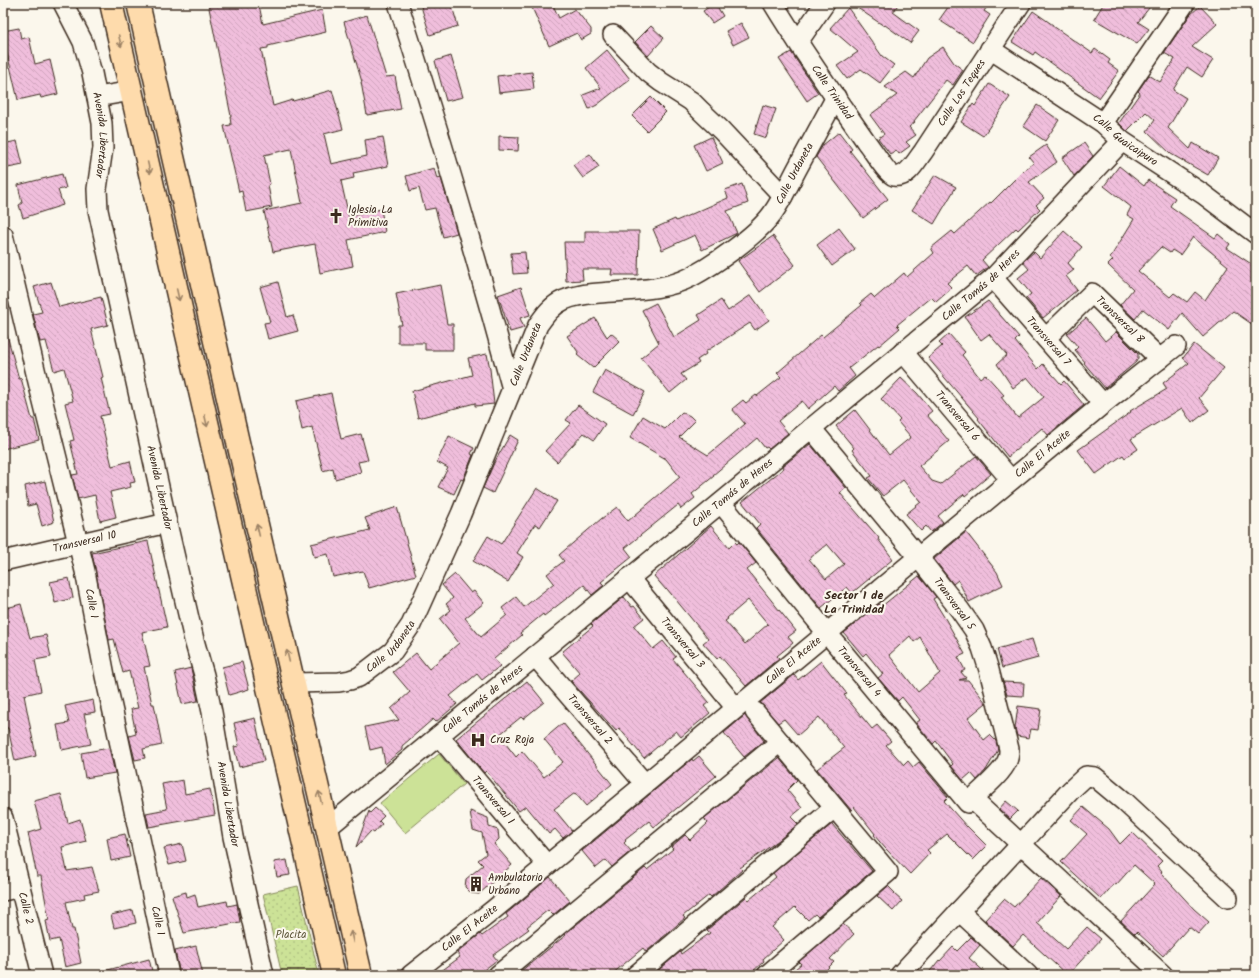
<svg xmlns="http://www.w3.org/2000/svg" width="1259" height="978" font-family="Kalam,sans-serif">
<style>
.grass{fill:url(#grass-dots);stroke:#84865a}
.pitch{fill:#cce297;stroke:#84865a}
.building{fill:url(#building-back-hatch);stroke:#3b2a1e;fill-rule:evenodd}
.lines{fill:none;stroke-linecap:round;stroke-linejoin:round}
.minor-casing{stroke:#3b2a1e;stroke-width:22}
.primary-casing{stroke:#3b2a1e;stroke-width:25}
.minor{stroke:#fbf7ec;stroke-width:19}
.primary{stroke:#fedbac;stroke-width:22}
.oneway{stroke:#9c8265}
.labels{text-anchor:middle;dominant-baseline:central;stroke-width:4;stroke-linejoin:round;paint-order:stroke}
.street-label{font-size:11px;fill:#3b2a1e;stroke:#fbf7ec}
.poi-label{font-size:11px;fill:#3b2a1e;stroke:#fbf7ec;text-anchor:start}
.park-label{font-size:11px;fill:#5f583c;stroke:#fbf7ec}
.neighbourhood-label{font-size:12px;font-weight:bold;fill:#3b2a1e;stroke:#fbf7ec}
</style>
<defs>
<pattern id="grass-dots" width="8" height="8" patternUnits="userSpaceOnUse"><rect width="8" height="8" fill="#cce297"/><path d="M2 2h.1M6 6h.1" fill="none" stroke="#b0c282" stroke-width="1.8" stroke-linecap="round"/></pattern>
<pattern id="building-back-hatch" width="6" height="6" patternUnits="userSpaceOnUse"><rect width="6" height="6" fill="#f0bedc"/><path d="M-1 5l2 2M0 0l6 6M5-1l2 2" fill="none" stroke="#cfa3bc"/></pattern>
</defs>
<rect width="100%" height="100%" fill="#fbf7ec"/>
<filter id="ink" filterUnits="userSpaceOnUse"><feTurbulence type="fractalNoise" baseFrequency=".025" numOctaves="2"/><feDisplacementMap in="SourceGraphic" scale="8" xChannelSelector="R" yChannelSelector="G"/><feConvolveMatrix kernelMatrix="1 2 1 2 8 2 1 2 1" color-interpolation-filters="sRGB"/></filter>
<g filter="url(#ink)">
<path class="grass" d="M298 886 319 975H282L263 894Z"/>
<path class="pitch" d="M439 754 464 784 405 833 380 803Z"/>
<path class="building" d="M208 3H251L252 6 259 5 263 24 322 10 326 32 268 46V48L261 49 273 106 292 100 293 101 332 90 343 129 324 134 331 164 367 156 365 140 383 137 388 166 353 173 354 178 341 181 349 217 381 209 385 232 348 240 353 266 320 273 315 244 273 252 264 211 302 203 291 149 264 155 270 184 268 185 272 207 246 212 242 191 239 192 224 126 231 125 230 116H231Z
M420 3H451L458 26 430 35Z
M530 3H552L559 18 575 9 591 29V34L581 40 577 33 549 46Z
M715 3 723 16 712 23 703 11Z
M850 3H899L893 12 919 31 910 43 885 25 884 26Z
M951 3H990L984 11 990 15 973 42 939 20Z
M1104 3H1153L1138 22 1149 29 1137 44 1094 19Z
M1200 6 1217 24 1192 47 1213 60 1202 77 1187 67 1173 90 1186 98 1168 128 1190 149 1193 143 1218 158 1208 175 1171 154 1147 131 1155 120 1146 112 1127 131 1119 123 1140 93 1138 91 1149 75 1160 82 1175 59 1164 53 1190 15Z
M848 8 882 56 894 65 880 83 861 69 847 79 837 66 858 52 830 28Z
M1033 11 1053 25V26L1092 53 1095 49 1110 60 1108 63 1119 71 1099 98 1035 52 1033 55 1012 42Z
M367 15 386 77 395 76 401 109 367 115 361 82H362L344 22Z
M741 23 749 37 733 45 726 31Z
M651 26 664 38 648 56 635 42Z
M19 28 21 39 29 37 35 64 50 60 58 94 41 98 40 95 18 100 7 53 3 54V31Z
M943 47 954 63 963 70 953 85 946 80 914 121 915 122 909 127 916 135 906 142 910 146 899 154 896 150 890 154 878 138 884 134 870 115 897 95 885 87 906 72 914 78 927 58Z
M607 50 630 79 597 105 589 109 583 95 601 88 586 68Z
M791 52 818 93 807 101 779 59Z
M451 56 463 97 446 101 435 61Z
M532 72 534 89 499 93 497 76Z
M989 84 1010 97 983 136 961 122 973 104 975 106Z
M651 97 666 112 647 131 632 116Z
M763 105 776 109 766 138 754 134Z
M1037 105 1059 120 1045 141 1023 126Z
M839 132 852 149 850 151 888 199 863 218 816 157 823 145Z
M499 136 519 137 518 151 499 150Z
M711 137 723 163 706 171 694 145Z
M17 141 23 165 3 169V144Z
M1084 143 1093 156 1074 176 1062 158Z
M1046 145 1057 162 1029 182 1044 198 1036 205 1040 209 1018 230 1016 228 982 260 988 267 976 276 968 266 947 283 952 288 936 302 931 297 897 325 900 328 879 346 878 345 849 368 855 376 838 391 834 386 808 409 802 401 778 421 788 433 769 449 767 447 765 448 757 438 713 475 714 476 692 494 695 498 681 509 678 505 625 548 632 557 601 582 604 585 592 595 584 585 544 616 543 614 520 633 522 635 494 659 500 666 482 680 477 674 450 696 457 704 436 722 433 719 402 746V750L385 764 382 747 370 750 365 727 399 720 391 709 410 692 393 672 416 653 429 669 459 643 440 619 451 610 446 604 453 598 442 585 455 574 471 593 474 591 484 603 465 618 481 637 507 615 502 608 516 597 524 607 554 583 547 574 564 561 559 555 601 519 617 507 628 521 680 477 666 459 630 438 643 416 665 429 682 412 690 416 695 421 679 437 708 455 745 424 732 409 743 400 746 403 756 395 757 396 781 377 777 373 821 335 823 337 862 305 860 303 871 294 875 298 904 273 907 277 934 253 931 248 952 231 955 234 990 202 991 203 1025 169 1034 163 1029 157Z
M590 154 599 167 583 178 573 165Z
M1119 166 1144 186 1148 180 1175 198 1170 206 1215 238 1218 234 1230 244 1227 248 1256 267V327L1233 311 1203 337 1182 313 1169 330 1143 309 1135 319 1120 305 1133 289 1108 265 1113 260 1110 258 1134 219 1127 215 1131 207 1104 186ZM1193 237 1228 266 1205 300 1195 292 1187 302 1174 293 1170 297 1138 271 1161 247 1170 253 1172 250 1180 255Z
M434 168 437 179 441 178 457 233 443 237 435 208 425 210 419 188 410 191 406 176Z
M62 174 66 188 58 190 63 205 23 218 19 205 22 203 18 185Z
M935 175 956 187 934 224 912 210Z
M742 184 748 203 727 211 737 233 702 250 695 235 662 250 653 229 675 219 676 221 728 198 725 190Z
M839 228 855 249 832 266 817 245Z
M585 231H639L638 275H611L612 269H582L583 280 566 281 564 242H585Z
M1064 231 1082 247 1068 263 1074 270 1066 276 1077 290 1043 318 1026 298 1031 294 1018 278 1029 269 1023 262 1026 259 1034 252 1040 258Z
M773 236 795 265 760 292 738 261Z
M525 252 527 273 513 274 511 253Z
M51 282 59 307 101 297 108 325 91 329 103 377 101 378 110 414 100 416 112 466 130 461 135 482 130 483 131 487 110 492 116 517 100 521 95 495 78 499 72 475 78 474 70 441 74 440 65 403 73 401 64 368 54 371 46 341 40 342 33 314 42 312 34 287Z
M278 282 287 317 293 315 298 331 268 339 264 323 270 322 260 287Z
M440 285 447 324H453V350H425V343H398V325H402L396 294Z
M521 287 530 315 520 318 524 328 510 332 498 295Z
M751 295 769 320 755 330 750 323 705 352 706 354 697 360 699 363 681 374 686 380 670 393 641 358 659 343 642 310 656 303 674 337 701 320 698 315 721 300 728 311Z
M988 301 1019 337 1015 341 1038 369 1043 364 1061 384 1064 381 1084 405 1048 435 1042 428 1008 457 978 419 979 418 928 358 942 346 939 343 949 334 965 352 962 355 980 378 985 374 1004 395 1001 397 1018 418 1044 397 1027 377 1013 388 997 364 1007 355 989 334 981 340 965 317Z
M595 318 607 337 611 333 620 341 593 368 577 355 578 352 567 336Z
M1086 318 1105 341 1116 332 1138 354V358L1136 362 1105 388 1084 363 1085 362 1075 350 1078 347 1067 334Z
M3 335H7L19 379 21 378 32 419H34L39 440 3 449Z
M1194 344 1224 368 1199 398 1209 410 1192 423 1182 408 1131 439 1138 449 1125 458 1123 455 1096 474 1078 450 1131 412 1130 411 1167 389 1163 383 1189 363 1183 358Z
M487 354 490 369 494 404 475 406V403L418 418 412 391 472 375 468 358Z
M605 370 645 392 633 414 593 392Z
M901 378 917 393 932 411 927 415 949 441 919 466 932 481 941 484 976 456 991 474 965 496 964 494 938 516 943 522 931 532 926 526 921 531 906 514 921 502 903 480 883 496 868 478 872 476 852 450 854 448 836 426 855 410 889 455 911 437 898 422 900 420 881 399Z
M331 393 341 439 361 434 368 460 358 462 361 472 335 479 333 468 323 471 312 427 302 430 296 401Z
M578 405 605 424 594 440 584 433 557 462 545 451 571 423 566 420Z
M510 435 518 440 493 493 483 488 494 463Z
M449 436 474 448 471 454 473 455 463 480 461 479 454 494 438 487 448 468 437 462Z
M810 444 846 488 840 493 879 538 878 539 893 559 852 593 847 587 821 608 756 528 760 524 742 502 784 468 783 466ZM827 544 844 564 826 579 809 559Z
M45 481 54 522 42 526 36 504 28 506 25 486Z
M537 488 557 501 540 527 535 524 517 553 523 557 508 582 473 561 488 536 501 544Z
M397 507 416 575 369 588 363 571 333 577 328 554 314 557 311 544 370 530 365 518Z
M711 526 729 548 735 542 737 544 739 542 756 563 747 570 796 631 788 637 793 643 777 656 779 658 746 686 720 656 717 659 703 643 708 639 667 589 666 590 654 576ZM748 600 768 624 745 644 725 621 728 619 727 618Z
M966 532 997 572 1003 585 969 602 958 580 953 584 934 559Z
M148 541 167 627 142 632 150 666 144 667 152 704H154L162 745 143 749 145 758 135 760 129 736 136 734 131 709 138 708 129 671 123 673 114 639 109 640 92 553Z
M919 576 936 597 933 599 946 620 965 654 958 657 965 670 961 672 966 678 959 680H968L986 703 968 718 984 740 990 735 996 741 998 750 986 770 977 780 971 773 963 780 951 766 953 764 936 741 933 744 916 723 920 720 902 697 898 701 878 678 883 674 866 653 863 656 844 633 879 604 882 606ZM910 636 914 642 920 637 940 673 918 692 889 655Z
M69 578 73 598 55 603 50 582Z
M624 597 632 607 634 606 644 618 634 626 653 649 663 641 676 657 673 659 709 702 704 706 710 713 681 737 676 731 644 758 619 728 616 731 571 681 580 673 562 652 593 626 591 624Z
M21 604 30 638 46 635 51 657 35 660 41 691 24 695 36 756 15 761 8 728H6L3 714V609Z
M1032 639 1038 658 1002 668 997 649Z
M821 661 847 694 844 695 872 729 877 725 891 741 886 745 904 765 908 761 913 767 919 762 948 797 944 801 967 827V826L987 846 973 860 947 834 927 850 930 853 910 874 885 848 874 835 875 834 854 807 851 810 817 769 844 748 819 717 798 735 784 719 778 723 760 703 794 675 798 680Z
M242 662 249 689 229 695 222 667Z
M191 668 198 701 182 704 175 672Z
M527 681 544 702 523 719 521 717 499 735 516 757 522 751 544 777 563 762 544 739 563 723 612 784 586 806 575 793 554 809 572 831 563 838 555 829 549 834 526 806 519 811 486 771 484 773 456 739Z
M1003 682 1024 683 1023 696 1007 695Z
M93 700 95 712 84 714 91 744 62 750 57 725 69 723 65 706Z
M1018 706 1041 709 1038 730 1031 729 1029 738 1017 736 1015 728Z
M745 715 764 741 744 757 724 733Z
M255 718 264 761 239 767 234 747 239 746 234 723Z
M109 748 115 773 85 778 81 753Z
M699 756 716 776 654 827 649 821 625 840 626 841 624 843 631 851 612 867 606 860 596 868 582 851 692 759 693 761Z
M779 758 797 780 787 790 802 808 791 817 798 824 779 840 740 868 742 870 711 897 709 895 683 916 685 918 646 952 643 948 611 975H516L566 935 565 934 645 868 647 870 673 849 671 847 685 835 690 840 708 823 704 819 707 816Z
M183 780 185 794 210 789 215 815 149 827 146 813 167 809 162 784Z
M61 794 68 823 80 819 86 841 62 847 67 871 92 867 99 891 84 894 85 898 66 902 72 929H74L81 963 65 967 59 939 50 941 46 921 49 920 41 876H37L28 833 41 829 34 801Z
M1006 801 1018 811 1010 819 999 809Z
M1083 807 1109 829 1120 844 1132 832 1162 861 1157 866 1162 872 1161 873 1194 909 1209 922 1198 934 1189 927 1163 956 1137 932 1135 934 1121 921 1155 884 1134 865 1116 885 1114 884 1101 899 1061 862 1087 834 1071 820Z
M375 808 384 816 379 821 382 824 374 833 371 831 356 847 369 811 370 813Z
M470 811 488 818 489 827 498 830 499 839 494 844 512 865 479 894 471 893 465 887 466 879 483 865 478 860 486 854 482 833 473 830Z
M832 824 872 871 818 917 815 914 808 920 795 907 772 927 784 940 763 959 764 961 749 975H653L680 952 681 954 710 933 707 930 746 897 749 900 776 877 773 873Z
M125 834 130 857 111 861 107 838Z
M182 844 186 861 169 865 164 848Z
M287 860 290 875 277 877 274 862Z
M550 877 570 901 553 915 548 910 527 927 529 929 493 955 497 960 477 975H436L460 957 457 953 480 934 482 936 508 917 506 914Z
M1041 878 1061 896 1037 923 1066 949 1087 927 1101 939 1068 975H1067L1023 935 1013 946 985 920 1004 899 1014 907Z
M888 886 895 893 894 894 902 901 893 911 877 896Z
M186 892 187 897 195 894 198 907 227 901 228 906 237 904 240 922 184 933 172 896Z
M133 910 136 923 114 928 111 915Z
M843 924 854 934 830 959 834 962 821 975H788L801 964 799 962 802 959Z
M971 937 980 945 969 958 988 975H927L939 960 940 961 953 947 957 951Z
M196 946 203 975H180L175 951Z
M149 959 153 975H104V971Z"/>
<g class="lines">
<g class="minor-casing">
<g id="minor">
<path id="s1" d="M63 3 83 42 92 73 102 123 103 148 97 189 98 210 167 523 194 640 204 675 212 712 233 837 264 975"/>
<path d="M398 3C439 131 477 260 512 389"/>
<path id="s2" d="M773 3C802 51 835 97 867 143 872 149 887 174 894 176 907 179 916 161 923 152L1021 3"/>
<path d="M613 35 648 72 661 82 691 101 701 111 721 130 783 196"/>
<path d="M798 42 825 3"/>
<path id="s3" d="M990 49 1103 123 1122 141 1203 194 1256 234"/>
<path d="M97 97 132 91"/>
<path d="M1103 123 1185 3"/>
<path id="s4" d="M3 235 39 386 85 571 105 676 115 721 169 975"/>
<path id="s5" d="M993 278 1103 404"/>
<path id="s6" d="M1046 338 1092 293 1160 359"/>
<path id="s7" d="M903 352 1011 480"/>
<path id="s8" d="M721 503 827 633 968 803C978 793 1002 774 1007 761 1009 757 1009 753 1009 749L989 670 982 648 974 630 960 610 918 557 811 428"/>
<path id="s9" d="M3 561 167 523"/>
<path id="s10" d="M629 578 736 708"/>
<path id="s11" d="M535 656 645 784"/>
<path id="s12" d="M294 683 339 682 350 680 359 677 393 651 411 625 461 514 538 325C545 315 552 305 564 300 575 295 587 294 599 293 629 290 664 291 691 277 715 264 756 236 772 214 782 200 789 184 797 169 810 145 823 121 836 97"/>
<path d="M755 712 888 872 767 975"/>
<path id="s13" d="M439 736 547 865"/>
<path d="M972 799 1163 975"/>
<path id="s14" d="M3 818 42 975"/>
<path id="s15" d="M327 828 993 278 1122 141"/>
<path d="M3 891 20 887"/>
<path d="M959 911 1028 975"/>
<path id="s16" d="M411 975 492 911 1103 404 1176 346"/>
<path d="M498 975 780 742"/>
<path d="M636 975 834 808"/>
<path d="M900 975 1071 790 1086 776 1095 777 1125 802 1228 898"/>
</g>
</g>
<g class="primary-casing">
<path id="primary" d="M111 3 215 457 334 975
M138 3 240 451 361 975"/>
</g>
<use href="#minor" class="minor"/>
<use href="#primary" class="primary"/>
</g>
<defs><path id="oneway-shaft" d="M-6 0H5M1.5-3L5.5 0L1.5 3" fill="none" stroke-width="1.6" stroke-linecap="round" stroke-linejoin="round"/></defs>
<g class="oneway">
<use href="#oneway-shaft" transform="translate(120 41) rotate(77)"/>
<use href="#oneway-shaft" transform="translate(149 168) rotate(77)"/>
<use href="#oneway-shaft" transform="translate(178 295) rotate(77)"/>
<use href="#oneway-shaft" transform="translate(206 421) rotate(77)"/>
<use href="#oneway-shaft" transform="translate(258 530) rotate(-103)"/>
<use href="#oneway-shaft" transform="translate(288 656) rotate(-103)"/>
<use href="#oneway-shaft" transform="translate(320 797) rotate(-103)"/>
<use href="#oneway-shaft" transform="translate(352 937) rotate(-103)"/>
</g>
</g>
<defs>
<g id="church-bare" transform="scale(1.2)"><path d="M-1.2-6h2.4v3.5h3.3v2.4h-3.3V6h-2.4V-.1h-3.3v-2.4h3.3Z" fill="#3b2a1e" stroke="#fbf7ec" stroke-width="2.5" paint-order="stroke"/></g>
<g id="hospital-bare" transform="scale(1.2)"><path d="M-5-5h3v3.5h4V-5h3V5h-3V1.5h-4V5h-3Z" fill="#3b2a1e" stroke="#fbf7ec" stroke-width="2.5" paint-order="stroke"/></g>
<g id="building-bare" transform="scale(1.2)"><path d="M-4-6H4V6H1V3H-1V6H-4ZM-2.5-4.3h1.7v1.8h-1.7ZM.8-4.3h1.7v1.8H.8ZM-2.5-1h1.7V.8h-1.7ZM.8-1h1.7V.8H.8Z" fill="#3b2a1e" stroke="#fbf7ec" stroke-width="2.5" paint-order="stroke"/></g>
</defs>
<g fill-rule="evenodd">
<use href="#church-bare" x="336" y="216"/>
<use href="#hospital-bare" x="478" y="740"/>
<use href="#building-bare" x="476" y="884"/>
</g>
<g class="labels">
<g class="street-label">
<text stroke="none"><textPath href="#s2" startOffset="107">Calle Trinidad</textPath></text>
<text stroke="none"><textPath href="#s2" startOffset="322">Calle Los Teques</textPath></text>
<text stroke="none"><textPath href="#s1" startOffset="139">Avenida Libertador</textPath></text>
<text stroke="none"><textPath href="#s3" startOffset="163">Calle Guaicaipuro</textPath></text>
<text stroke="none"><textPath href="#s12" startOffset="782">Calle Urdaneta</textPath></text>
<text stroke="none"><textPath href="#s15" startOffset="850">Calle Tomás de Heres</textPath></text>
<text stroke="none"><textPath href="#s6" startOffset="103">Transversal 8</textPath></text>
<text stroke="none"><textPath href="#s5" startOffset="84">Transversal 7</textPath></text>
<text stroke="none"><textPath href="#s12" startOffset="434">Calle Urdaneta</textPath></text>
<text stroke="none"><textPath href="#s7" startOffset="84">Transversal 6</textPath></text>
<text stroke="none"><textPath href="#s16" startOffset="819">Calle El Aceite</textPath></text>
<text stroke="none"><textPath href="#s1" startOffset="499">Avenida Libertador</textPath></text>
<text stroke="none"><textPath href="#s15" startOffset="526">Calle Tomás de Heres</textPath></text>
<text stroke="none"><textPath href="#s9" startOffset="84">Transversal 10</textPath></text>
<text stroke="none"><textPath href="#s4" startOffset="379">Calle 1</textPath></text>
<text transform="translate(954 604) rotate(54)">Transversal 5</text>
<text stroke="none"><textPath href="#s10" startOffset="84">Transversal 3</textPath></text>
<text stroke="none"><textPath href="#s12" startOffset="110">Calle Urdaneta</textPath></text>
<text stroke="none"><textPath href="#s16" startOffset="495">Calle El Aceite</textPath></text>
<text stroke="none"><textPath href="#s8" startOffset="218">Transversal 4</textPath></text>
<text stroke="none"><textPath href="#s15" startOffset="202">Calle Tomás de Heres</textPath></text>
<text stroke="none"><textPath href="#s11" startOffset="84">Transversal 2</textPath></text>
<text stroke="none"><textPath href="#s13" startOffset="84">Transversal 1</textPath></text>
<text stroke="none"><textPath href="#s1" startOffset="823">Avenida Libertador</textPath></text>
<text stroke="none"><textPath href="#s14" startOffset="93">Calle 2</textPath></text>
<text stroke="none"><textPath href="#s4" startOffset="703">Calle 1</textPath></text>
<text stroke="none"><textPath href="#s16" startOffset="75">Calle El Aceite</textPath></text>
</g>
<g class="poi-label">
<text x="348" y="210">Iglesia La<tspan x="348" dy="13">Primitiva</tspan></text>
<text x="490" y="740">Cruz Roja</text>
<text x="488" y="878">Ambulatorio<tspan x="488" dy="13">Urbano</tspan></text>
</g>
<g class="park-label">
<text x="291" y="935">Placita</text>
</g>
<g class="neighbourhood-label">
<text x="854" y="595">Sector 1 de<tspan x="854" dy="14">La Trinidad</tspan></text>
</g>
</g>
<rect width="1259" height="978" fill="none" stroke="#fbf7ec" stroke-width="16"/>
<rect x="8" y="8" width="1243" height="962" fill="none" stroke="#3b2a1e" stroke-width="1.5" filter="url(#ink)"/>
</svg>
